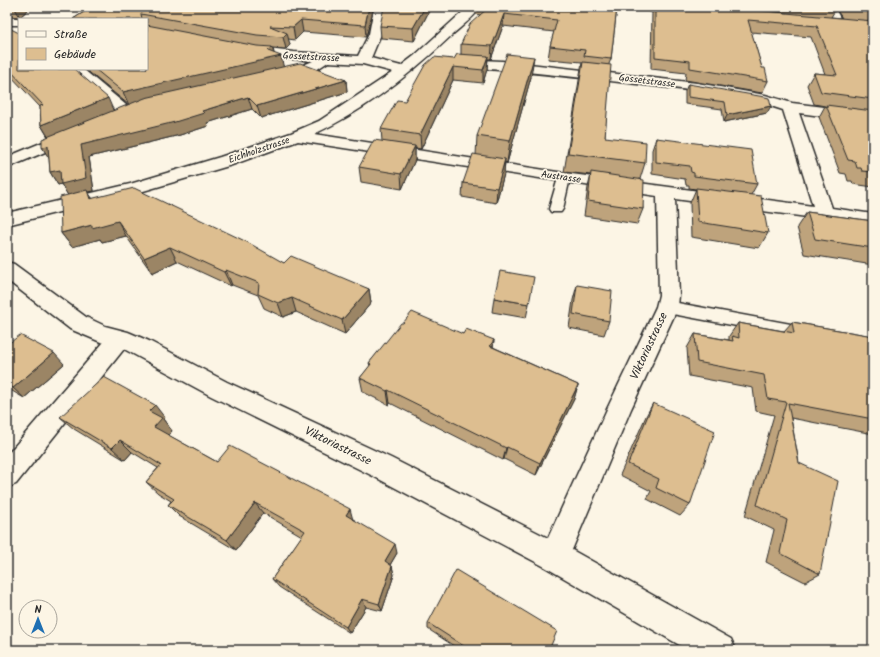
<svg xmlns="http://www.w3.org/2000/svg" width="880" height="657" font-family="Kalam,sans-serif">
<style>
.lines{fill:none;stroke-linecap:round;stroke-linejoin:round}
.service-casing{stroke:#2b2b2b;stroke-width:3}
.minor-casing{stroke:#2b2b2b;stroke-width:3}
.service{fill:#fcf5e5;fill-rule:evenodd}
.minor{fill:#fcf5e5;fill-rule:evenodd}
.wall{fill:#bea37c;stroke:#2b2b2b;fill-rule:evenodd}
.shaded-wall{fill:#9b8565;stroke:#2b2b2b}
.building{fill:#ddbe90;stroke:#2b2b2b}
.labels{text-anchor:middle;dominant-baseline:central;stroke-width:3.5;stroke-linejoin:round;paint-order:stroke}
.far-street-label{font-size:10px;fill:#2b2b2b;stroke:#fcf5e5}
.street-label{font-size:12px;fill:#2b2b2b;stroke:#fcf5e5}
</style>
<rect width="100%" height="100%" fill="#fcf5e5"/>
<filter id="ink" filterUnits="userSpaceOnUse"><feTurbulence type="fractalNoise" baseFrequency=".025" numOctaves="2"/><feDisplacementMap in="SourceGraphic" scale="8" xChannelSelector="R" yChannelSelector="G"/><feConvolveMatrix kernelMatrix="1 2 1 2 8 2 1 2 1" color-interpolation-filters="sRGB"/></filter>
<g filter="url(#ink)">
<g class="lines">
<g class="service-casing">
<path id="service" d="M826 7H834L844 25 843 27H837Z
M564 174 570 178 563 209 561 212H551L549 209 558 178Z
M667 301 807 327 813 329 815 333 813 337 807 339 667 313 662 311 659 307 662 303Z"/>
</g>
<g class="minor-casing">
<path id="minor" d="M374 7H386L381 34 371 58 401 66 414 56 468 7H481C474 17 462 26 452 35 413 72 365 111 314 134L564 173 813 206 783 110C733 93 680 89 628 83 571 77 515 70 458 67L453 66 451 63 453 60 458 59 502 61 697 83 765 95 792 103 873 113V123L799 113 832 208 873 214V226L675 199 679 295 678 307 631 409 572 550 731 639 736 650H688L545 567 373 476 211 396 124 349 16 484 7 488V455L103 343 70 329 7 280V262L14 264 86 317 105 326 128 332 149 341 227 382 391 458 548 538 607 409 656 307 659 295 657 196 298 141 232 165 140 192 7 225V213L130 184 220 157 291 133 319 121 393 72 363 64 328 62 316 70 283 78 278 77 276 74 278 71 301 66 313 61 250 55 244 51 250 47 294 52 358 56 369 34Z
M639 7H684L688 10C684 15 643 12 639 7Z
M7 17 24 19H19V25H7Z
M68 69H83L132 110 134 113 132 116H122Z
M70 131 76 133 78 136 76 139 7 168V157Z"/>
</g>
<use href="#service" class="service"/>
<use href="#minor" class="minor"/>
</g>
<path class="wall" d="M7 7H31L20 17 7 16Z
M92 7H374L366 37 303 32 295 40 288 39 290 45 286 49 273 48 274 53 284 67 346 80 347 92 261 118 252 109 207 123 208 126 180 135 89 157 94 191 88 192 92 198 284 263 369 289 371 303 345 334 296 312 283 317 264 308 258 295 232 285 231 286 177 261 152 273 126 236 102 242 100 239 72 247 61 233 68 195 61 184 58 185 50 172 49 157 42 147 48 137 41 125 40 107 9 74 7 75V22L10 26 9 28 114 111 129 105 85 69H147V19H73Z
M431 7 414 41 381 38 380 26Z
M442 7H466L461 11Z
M476 7H617L611 59 609 64 605 137 645 163 640 179 643 209 637 224 584 216 588 187 591 175 564 172 582 62 548 59 550 46 554 32 503 26 491 59H488L487 69 483 83 453 80 421 149 415 148V160L402 189 361 182 359 167 382 141 381 129 405 101 461 55V44L480 15 476 14Z
M653 7H721L729 8V7H873V17L871 21H873V187L853 184 852 181H848L846 174 840 173 819 117 825 106 814 104 807 85 814 73 825 74 811 37 751 32 762 68 768 81 762 93 685 80 686 73 651 69 652 12ZM836 9 842 18 831 17Z
M531 77 507 163 505 162 504 174 496 203 462 197 463 183 476 155 477 136Z
M688 84 767 113 724 122 722 109 685 104V91Z
M656 138 757 184 751 195 768 233 759 248 691 237 690 203 696 189 689 188V185H686L685 179 652 174V150Z
M807 212 873 221V265L804 254 797 227Z
M577 285 609 321 604 335 569 328 573 300Z
M494 298 529 304 526 318 492 312Z
M792 322 873 336V434L791 418 799 463 820 574 805 582 766 562 774 530 745 516 774 415 756 411 753 388 689 376 687 348 695 334 729 340V336L738 323 784 331Z
M403 323 463 334 494 340 493 347 578 385 574 399 536 475 504 459 503 460 390 403 389 405 363 392 360 378 370 366 369 363Z
M7 343 8 344 64 364 24 398 7 388Z
M653 403 690 505 680 516 647 499 651 491 620 475 646 416Z
M60 417 165 418 163 419 172 431 168 435 217 462 353 519 397 553 390 565 392 566 394 575 382 611 366 607 350 633 279 587 272 579 302 536 263 513 236 550 179 516 168 505 171 501 158 493 146 482 158 468 132 452 125 460 74 429Z
M428 623 549 650H460L428 629Z"/>
<path class="shaded-wall" d="M14 7H31L20 17Z
M369 7H374L366 37 365 25Z
M425 7H431L414 41 413 28Z
M461 7H466L461 11Z
M504 14 503 26 491 59 492 46Z
M301 20 303 32 295 40 293 27Z
M7 22 10 26 7 29Z
M287 33 290 45 286 49 283 37Z
M272 47 275 57 281 56 284 69 129 105 123 92 268 51Z
M488 56 487 69 483 83V70Z
M534 57 531 77 507 163 510 141Z
M453 67V80L421 149 420 135Z
M7 71 9 74 7 75Z
M346 80 347 92 261 118 257 106Z
M248 97 252 109 207 123 208 126 180 135 89 157 94 191 88 192 96 205 69 197 61 184 58 185 50 172 81 145 202 111Z
M108 98 114 112 49 138 41 125Z
M771 106 767 113 724 122 727 115Z
M7 146 10 150 7 151Z
M48 146 50 160 42 147Z
M415 146V160L402 189 401 174Z
M505 159 504 174 496 203 497 188Z
M118 221 126 236 102 242 100 239 72 247 61 233 92 225Z
M170 247 177 261 152 273 144 258Z
M226 270 232 285 231 286 224 272Z
M369 289 371 303 345 334 342 320Z
M292 298 296 312 283 317 278 303Z
M494 340 492 354 490 346Z
M54 353 64 364 24 398 13 388Z
M578 385 574 399 536 475 540 463Z
M388 390 390 403 389 405 387 391Z
M155 405 165 418 163 419 172 431 164 440 154 427 149 411Z
M120 440 132 452 125 460 112 448Z
M507 447 504 459 503 460 506 448Z
M255 503 263 513 236 550 227 540Z
M350 509 353 520 346 515Z
M395 544 397 553 387 570 385 561Z
M392 566 394 575 382 611 379 604Z
M362 599 366 607 350 633 346 627Z"/>
<path class="building" d="M92 7H369L365 25 301 20 293 27 270 26 287 33 283 37 257 35 141 14 142 19H73Z
M384 7H425L413 28 380 26Z
M489 7H524L542 10 550 9 555 7H617L611 59 584 56 585 50 550 46 557 20 504 14 492 46 461 44 470 24Z
M655 7H721L873 21V99L821 92 814 73 837 75 817 26 748 20 762 68H765L768 81 690 68V61L655 57Z
M849 7H873V9Z
M147 25 257 46 272 47 268 51 281 56 123 92 95 69H147Z
M7 27 19 33V69H74L108 98 41 125 40 106 43 105 7 67Z
M457 54 488 56 483 70 453 67 420 135 381 129 397 100 405 101 425 65 434 57 454 59Z
M507 54 534 57 510 141 477 136Z
M583 62 611 65 605 137 646 142 645 163 568 153Z
M300 63 346 80 257 106 248 97 202 111 204 113 175 122 81 145 86 178 61 184 60 170 50 172 48 146 42 147V139L145 98Z
M688 84 765 97 769 98 771 106 727 115 725 102 688 97Z
M826 105 873 111V172L862 171 861 168H857L855 161 848 160Z
M656 138 751 150 757 184 694 176V173L691 172 690 166 656 162Z
M374 140 415 146 401 174 359 167Z
M473 154 505 159 497 188 463 183Z
M591 172 644 180 643 209 588 201Z
M134 188 247 242 284 263 291 256 369 289 342 320 292 298 278 303 258 294 259 283 226 270 224 272 170 247 144 258 118 221 92 228V225L61 233 60 197 87 190 90 199Z
M696 188 761 196 768 233 698 222Z
M807 212 873 221V248L815 239Z
M500 271 534 277 529 304 494 298Z
M577 285 612 291 609 321 573 314Z
M412 312 463 334 466 329 494 340 490 346 578 385 540 463 507 447 506 448 388 390 387 391 360 378 371 364 369 363 401 323H403Z
M792 322 873 336V419L788 403 799 463 838 481 820 574 780 553 787 520 757 505 786 402 768 399 764 375 697 362 695 334 733 341 732 336 739 338 738 323 794 333Z
M20 335 54 353 13 388 7 384V345Z
M104 377 155 405 149 411 162 418 154 427 217 462 230 446 350 509 346 515 395 544 385 561 392 566 379 604 362 599 346 627 272 579 305 531 255 503 227 540 168 505 174 499 146 482 161 465 120 440 112 448 60 417Z
M653 403 715 431 690 505 656 488 659 479 628 464Z
M456 570 557 631 549 650H470L428 623Z"/>
</g>
<g class="labels">
<g class="far-street-label">
<text transform="translate(311 57) rotate(3)">Gossetstrasse</text>
<text transform="translate(647 81) rotate(7)">Gossetstrasse</text>
<text transform="translate(259 150) rotate(-19)">Eichholzstrasse</text>
<text transform="translate(561 177) rotate(8)">Austrasse</text>
</g>
<g class="street-label">
<text transform="translate(649 346) rotate(-65)">Viktoriastrasse</text>
<text transform="translate(338 446) rotate(26)">Viktoriastrasse</text>
</g>
</g>
<rect width="880" height="657" fill="none" stroke="#fcf5e5" stroke-width="24"/>
<rect x="12" y="12" width="856" height="633" fill="none" stroke="#2b2b2b" stroke-width="1.5" filter="url(#ink)"/>
<rect x="18" y="18" width="130" height="52" fill="#fcf5e5" stroke="#a8a49b"/>
<rect x="26" y="31" width="20" height="6" fill="#fcf5e5" stroke="#a8a49b"/>
<text x="54" y="38" font-size="12" fill="#2b2b2b">Straße</text>
<rect x="26" y="48" width="20" height="12" fill="#ddbe90" stroke="#a8a49b"/>
<text x="54" y="58" font-size="12" fill="#2b2b2b">Gebäude</text>
<g transform="translate(38 619)"><circle r="19" fill="#fcf5e5" stroke="#a8a49b"/>
<path d="M0-3L7 15L0 10L-7 15Z" fill="#1f6fb2"/>
<text y="-6" font-size="11" font-weight="bold" text-anchor="middle" fill="#2b2b2b">N</text>
</g>
</svg>
